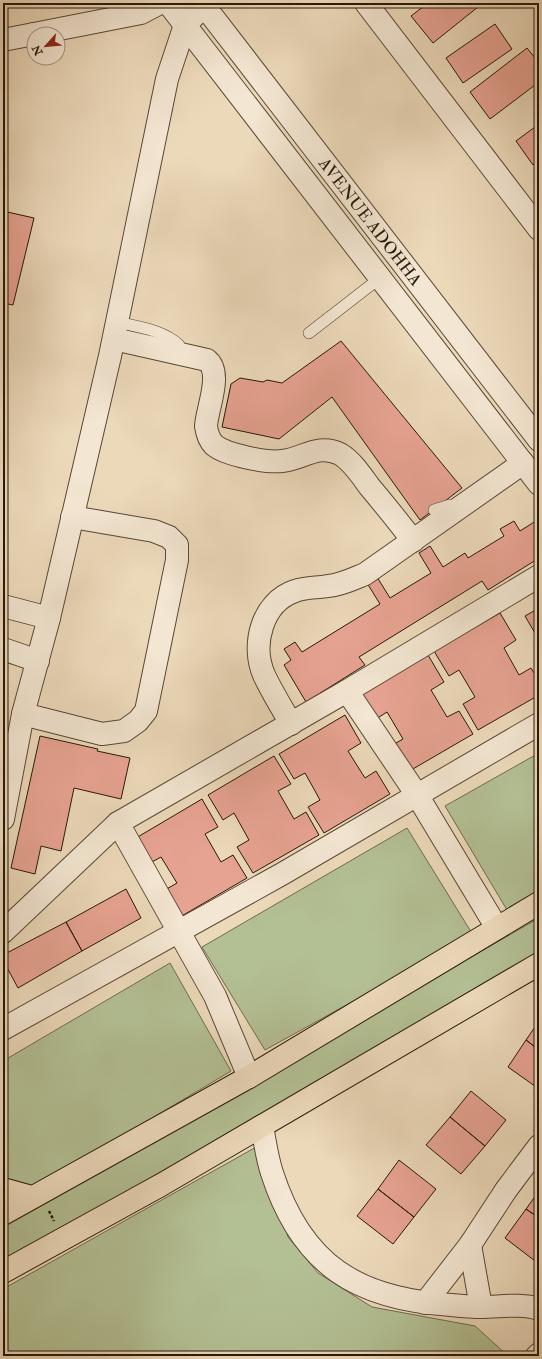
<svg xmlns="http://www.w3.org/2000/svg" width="542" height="1359" font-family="'IM FELL Double Pica',serif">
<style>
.green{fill:#b3c094;stroke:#6d6c4e}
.building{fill:#e7a392;stroke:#271809}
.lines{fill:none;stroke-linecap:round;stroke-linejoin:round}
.service-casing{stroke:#584835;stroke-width:12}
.minor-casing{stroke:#584835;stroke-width:24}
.primary-casing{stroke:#271809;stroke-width:24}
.path{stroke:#271809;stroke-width:2.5;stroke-dasharray:3 2;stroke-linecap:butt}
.service{stroke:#f3e6d2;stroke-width:11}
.minor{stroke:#f3e6d2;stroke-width:22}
.primary{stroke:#ecd9ba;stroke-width:22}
.labels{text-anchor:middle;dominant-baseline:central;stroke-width:3;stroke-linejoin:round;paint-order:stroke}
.street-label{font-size:17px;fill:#271809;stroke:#f3e6d2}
</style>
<rect width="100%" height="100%" fill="#ecd9ba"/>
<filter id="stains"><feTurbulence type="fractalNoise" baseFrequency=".005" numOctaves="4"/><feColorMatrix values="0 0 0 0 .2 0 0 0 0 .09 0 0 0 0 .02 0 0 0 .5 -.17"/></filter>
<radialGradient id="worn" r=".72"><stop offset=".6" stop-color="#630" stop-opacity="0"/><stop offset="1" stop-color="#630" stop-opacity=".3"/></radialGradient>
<path class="green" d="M539 753V891L507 910 445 806Z
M407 828 473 935 265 1050 202 947Z
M539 918V955L3 1262V1225Z
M170 963 231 1071 32 1190 3 1178V1061Z
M258 1146 288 1237 318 1273 372 1307 475 1326 507 1355 505 1356H3V1289Z"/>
<path class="building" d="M428 3H483L433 43 411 16Z
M495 24 512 49 463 83 446 58Z
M527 48 539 63V82L490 119 470 92Z
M539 124V160L533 165 516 141Z
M3 211 34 218 13 305 3 303Z
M341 341 462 488 420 520 332 397 279 439 222 427 231 384 240 378 263 382 267 380 282 383Z
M539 519V558L488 590 482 581 359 657 365 665 306 702 284 665 291 660 284 649 295 642 302 652 380 604 367 583 377 577 390 598 431 573 419 553 430 546 443 567 465 553 468 558 504 536 500 529 514 521 520 531Z
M539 608V640L525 616Z
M500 613 516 640 504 648 519 675 531 668 539 681V695L478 730 463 704 475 697 459 670 449 676 434 651Z
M428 655 444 682 431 690 447 717 459 711 473 734 406 773 391 746 403 739 387 712 376 719 362 694Z
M345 715 361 743 348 751 365 778 376 771 390 794 324 833 308 807 320 800 305 773 294 779 279 754Z
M40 736 98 749 97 751 130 758 121 799 74 788 61 851 41 846 35 874 11 868Z
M274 756 291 784 278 791 294 819 306 812 319 835 253 873 237 847 249 840 234 813 223 820 208 795Z
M202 799 218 827 205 834 221 862 233 855 247 878 180 917 165 890 177 883 161 857 150 863 136 838Z
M126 889 141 918 82 951 66 922Z
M66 922 82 951 18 988 3 960V955Z
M539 1021V1050L526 1040Z
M526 1040 539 1050V1089L508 1067Z
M471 1091 506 1120 485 1146 450 1117Z
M450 1117 485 1146 461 1174 426 1145Z
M399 1160 436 1189 414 1217 378 1189Z
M378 1189 414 1217 393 1244 357 1216Z
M539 1191V1218L526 1209Z
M526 1209 539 1218V1264L505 1238Z"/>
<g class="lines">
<g class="service-casing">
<path id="service" d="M117 322C138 327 163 330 179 345
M309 333 380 278
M434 510 450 505"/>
</g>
<g class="minor-casing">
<g id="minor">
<path d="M168 3 539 484"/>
<path id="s1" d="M202 3 539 440"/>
<path d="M366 3 539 229"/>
<path d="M34 34 141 13 160 3"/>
<path d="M3 40 34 34"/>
<path d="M114 339 207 360C223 373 207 408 206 426 207 433 209 440 214 445 226 455 267 463 282 461 303 459 318 443 340 454 352 461 361 475 369 486 384 504 399 522 413 541"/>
<path d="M3 606 49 618"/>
<path d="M3 649 38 661"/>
<path d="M23 714 102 734 124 731 138 721 146 711 177 560V545L169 537 154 531 72 517"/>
<path d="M291 724C282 708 272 692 264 675 251 645 262 602 295 591 306 587 317 588 328 586 341 585 353 579 365 574L523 463"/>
<path d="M3 819 23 714 49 618 110 356 167 79 185 25 204 6"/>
<path d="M497 928 417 795 347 691 539 576"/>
<path d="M3 932 118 823"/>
<path d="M3 1029 282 874 539 724"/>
<path d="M249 1077 215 996 118 823 347 691"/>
<path d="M262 1126C265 1142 267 1158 272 1173 302 1266 358 1299 451 1305 461 1306 471 1307 482 1307 500 1307 521 1303 539 1309"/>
<path d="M470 1245 481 1307"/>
<path d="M425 1303 470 1245 506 1190 539 1146"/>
<path d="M537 1356 539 1354"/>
</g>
</g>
<g class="primary-casing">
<path id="primary" d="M3 1189 32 1197
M3 1214 249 1077 539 903
M3 1272 161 1185 539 964"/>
</g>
<path class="path" d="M49 1211 54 1221"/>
<use href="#service" class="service"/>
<use href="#minor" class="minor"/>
<use href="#primary" class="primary"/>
</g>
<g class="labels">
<g class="street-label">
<text stroke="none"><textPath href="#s1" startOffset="276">AVENUE ADOHHA</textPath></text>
</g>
</g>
<rect width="542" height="1359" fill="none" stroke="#ecd9ba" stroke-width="16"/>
<rect x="4" y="4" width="534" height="1351" fill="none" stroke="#271809" stroke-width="2"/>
<rect x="8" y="8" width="526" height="1343" fill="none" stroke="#271809"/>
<g transform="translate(46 46) rotate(243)"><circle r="19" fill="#f3e6d2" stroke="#a19482"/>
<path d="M0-3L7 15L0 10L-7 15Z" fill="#8f2418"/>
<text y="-6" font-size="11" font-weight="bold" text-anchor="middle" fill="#271809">N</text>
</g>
<rect width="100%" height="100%" filter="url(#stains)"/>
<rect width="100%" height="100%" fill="url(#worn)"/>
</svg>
